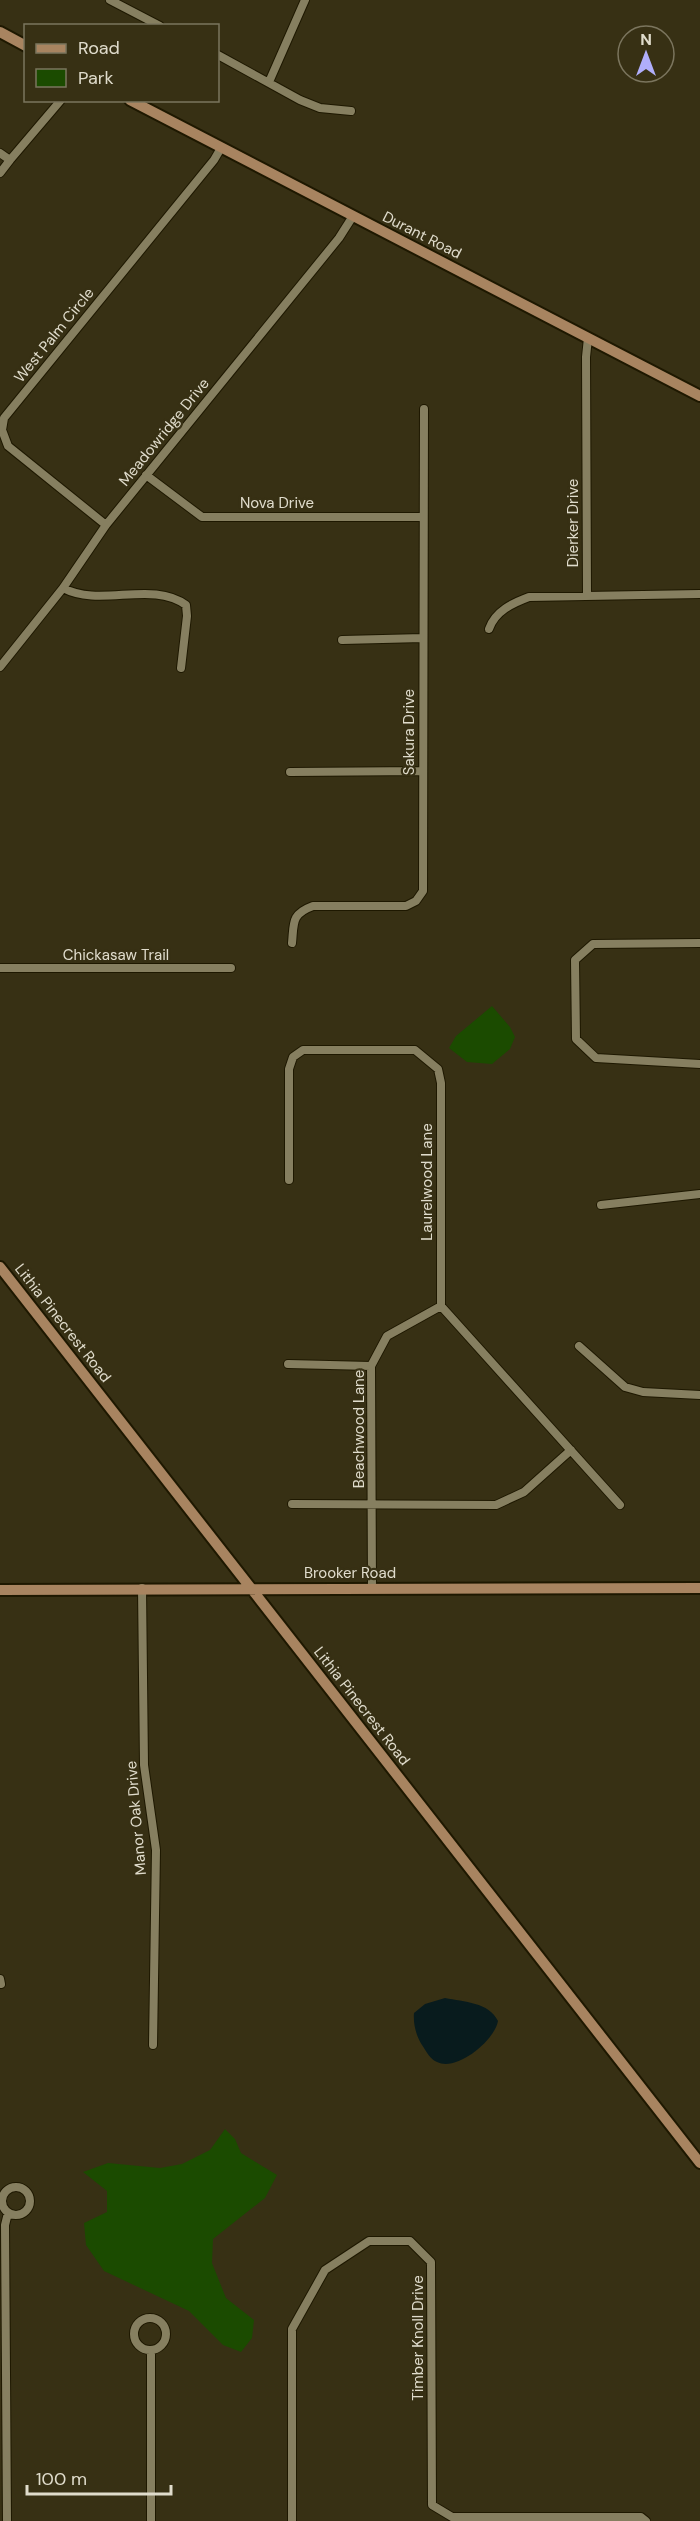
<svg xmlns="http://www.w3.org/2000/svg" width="700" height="2521" font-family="'DM Sans',sans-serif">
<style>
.green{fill:#1b4b00}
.water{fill:#081b1d}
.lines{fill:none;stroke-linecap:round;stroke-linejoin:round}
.street-casing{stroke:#1e1800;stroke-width:10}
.secondary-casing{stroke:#1e1800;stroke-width:14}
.street{stroke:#867f60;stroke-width:8}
.secondary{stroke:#a88460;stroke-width:10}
.labels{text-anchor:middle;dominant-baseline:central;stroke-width:4.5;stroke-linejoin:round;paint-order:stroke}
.street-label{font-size:15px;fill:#e0dccc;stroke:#373014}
</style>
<rect width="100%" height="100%" fill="#373014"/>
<path class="green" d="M492 1006 510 1027 515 1037 510 1049 492 1064 467 1062 449 1048 456 1036Z
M225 2129 235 2139 241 2153 277 2175 265 2198 213 2239 212 2263 226 2298 254 2320 252 2338 241 2352 223 2345 189 2311 104 2271 86 2245 84 2223 107 2212V2191L83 2172 108 2163 160 2168 182 2164 210 2150Z"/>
<path class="water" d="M445 1998C464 2002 489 2002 498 2021 495 2040 457 2072 437 2062 430 2059 426 2051 422 2045 416 2036 413 2023 414 2013L425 2004Z"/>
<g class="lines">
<g class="street-casing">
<path id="street" d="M110 0 160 26
M218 55 300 100 320 108 351 111
M269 82 305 0
M0 153 10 160 0 173
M10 160 61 100
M146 475 202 517H422
M106 525 8 446 2 430 4 418 214 160 221 148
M63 588C100 608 152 580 186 605L187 616 181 668
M587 595 586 357 588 338
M489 629C495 611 513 603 529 597L700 594
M342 640 423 638
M0 667 63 588 106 525 339 238 353 216
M290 772 423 771
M292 943C294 923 291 914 313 906H406L416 901 423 891 424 409
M700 943 593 944 575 960 576 1039 596 1058 700 1064
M0 968H231
M289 1180V1069L293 1057 303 1050H415L438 1069 441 1083V1306L620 1505
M601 1205 700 1194
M579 1346 625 1387 643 1392 700 1395
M288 1364 371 1366
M292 1504 496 1505 524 1492 571 1450
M142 1588 144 1765 156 1850 153 2045
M372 1588 371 1366 387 1336 441 1306
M0 1979 1 1984
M2 2201a14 14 0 1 1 28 0a14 14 0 1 1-28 0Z
M134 2334a16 16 0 1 1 32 0a16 16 0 1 1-32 0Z
M151 2350V2521
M7 2521 5 2225 8 2213
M292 2521V2329L325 2270 369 2241H410L431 2262 432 2505 452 2517H641L646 2521"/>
</g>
<g class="secondary-casing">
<path id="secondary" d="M0 32 26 46
M130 100 700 396
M0 1267 700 2163
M0 1590 700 1588"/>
</g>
<use href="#street" class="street"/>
<use href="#secondary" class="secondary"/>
</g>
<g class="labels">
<g class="street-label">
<text transform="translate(422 235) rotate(27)">Durant Road</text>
<text transform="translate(54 335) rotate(-51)">West Palm Circle</text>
<text transform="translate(164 432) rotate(-51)">Meadowridge Drive</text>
<text x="277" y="503">Nova Drive</text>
<text transform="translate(573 523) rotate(-90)">Dierker Drive</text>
<text transform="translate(409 732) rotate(-90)">Sakura Drive</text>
<text x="116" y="955">Chickasaw Trail</text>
<text transform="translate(427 1182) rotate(-90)">Laurelwood Lane</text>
<text transform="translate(63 1323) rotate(52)">Lithia Pinecrest Road</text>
<text transform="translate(359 1429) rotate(-90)">Beachwood Lane</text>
<text x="350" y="1573">Brooker Road</text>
<text transform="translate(362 1706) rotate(52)">Lithia Pinecrest Road</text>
<text transform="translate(136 1818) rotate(-95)">Manor Oak Drive</text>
<text transform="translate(418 2338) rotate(-90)">Timber Knoll Drive</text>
</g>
</g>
<rect x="24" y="24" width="195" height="78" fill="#373014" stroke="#7b755e" stroke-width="1.5"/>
<rect x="36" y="44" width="30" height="9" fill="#a88460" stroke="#7b755e" stroke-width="1.5"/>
<text x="78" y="54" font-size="18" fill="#e0dccc">Road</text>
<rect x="36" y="69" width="30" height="18" fill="#1b4b00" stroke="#7b755e" stroke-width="1.5"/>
<text x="78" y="84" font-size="18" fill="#e0dccc">Park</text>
<g transform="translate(646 54)"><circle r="28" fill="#373014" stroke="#7b755e" stroke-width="1.5"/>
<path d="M0-4.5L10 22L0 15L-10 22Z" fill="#b0aefa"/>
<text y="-9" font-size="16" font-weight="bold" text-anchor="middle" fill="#e0dccc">N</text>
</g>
<path d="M27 2485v9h144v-9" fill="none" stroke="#e0dccc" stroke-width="3"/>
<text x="36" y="2485" font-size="18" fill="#e0dccc" stroke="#373014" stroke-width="4.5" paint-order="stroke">100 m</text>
</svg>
